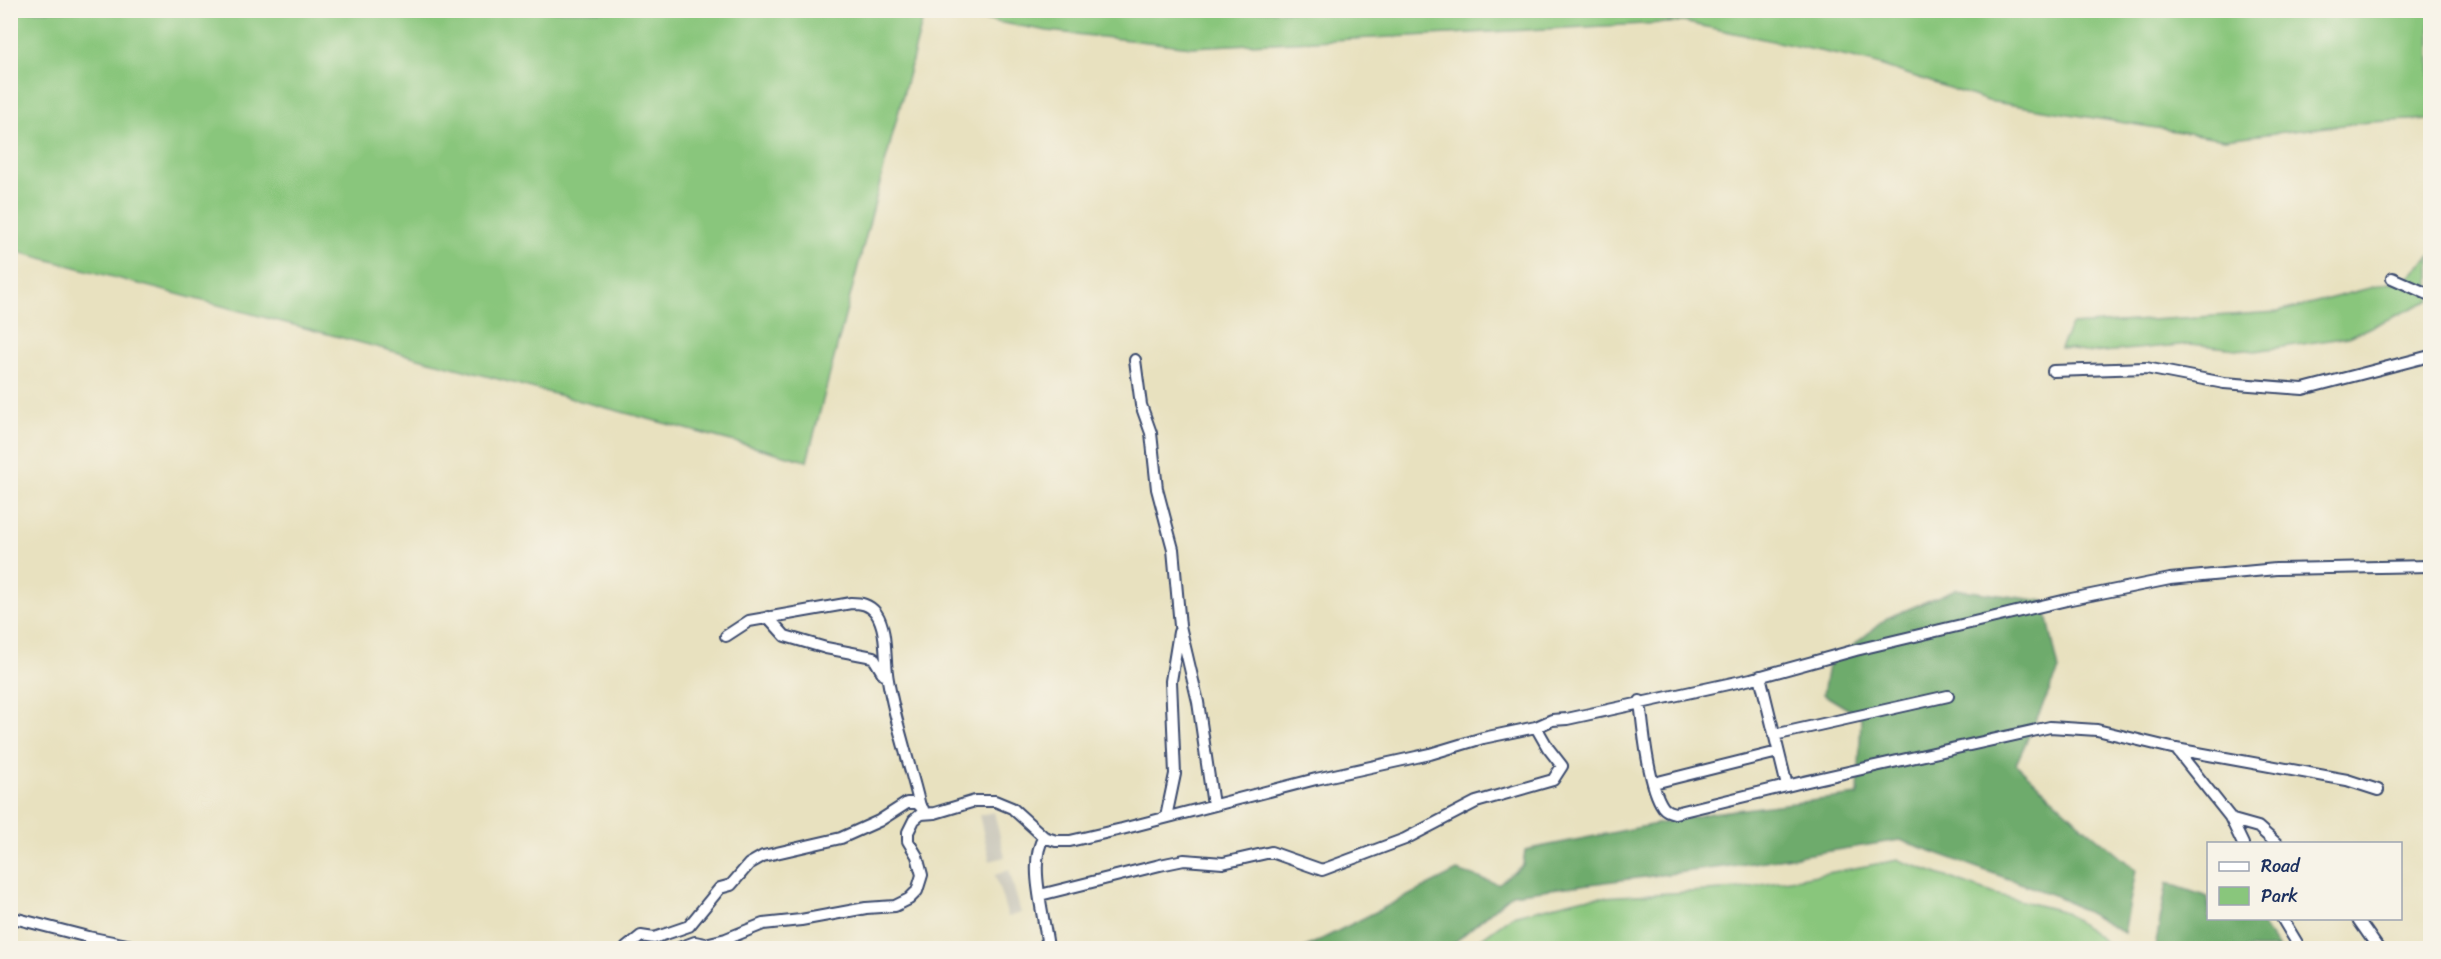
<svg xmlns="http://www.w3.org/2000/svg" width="2441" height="959" font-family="Sriracha,sans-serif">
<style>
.industrial{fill:#c7c5b8}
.green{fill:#89c67c;stroke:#527a6d;stroke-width:1.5}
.forest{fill:#6eab6c;stroke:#446d65;stroke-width:1.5}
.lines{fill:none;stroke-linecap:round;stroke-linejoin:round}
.minor-casing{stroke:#3a4a6d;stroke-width:14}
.minor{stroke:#fff;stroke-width:10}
</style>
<rect width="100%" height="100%" fill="#f7f3e8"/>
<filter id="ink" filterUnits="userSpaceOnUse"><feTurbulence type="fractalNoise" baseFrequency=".0167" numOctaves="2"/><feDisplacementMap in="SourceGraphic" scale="12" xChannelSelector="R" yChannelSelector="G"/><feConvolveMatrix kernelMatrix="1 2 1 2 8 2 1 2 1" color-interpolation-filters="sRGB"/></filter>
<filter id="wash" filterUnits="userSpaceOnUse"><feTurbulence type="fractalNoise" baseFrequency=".008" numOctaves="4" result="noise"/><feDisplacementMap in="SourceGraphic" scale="24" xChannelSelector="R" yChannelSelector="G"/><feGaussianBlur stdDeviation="1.35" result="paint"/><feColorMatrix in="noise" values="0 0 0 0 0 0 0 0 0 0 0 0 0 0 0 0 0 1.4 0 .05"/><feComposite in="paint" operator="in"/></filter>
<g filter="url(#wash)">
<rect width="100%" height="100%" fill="#e8e1bf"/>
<path class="industrial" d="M994 812 1005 857 990 861 979 815Z
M1009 870 1021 913 1008 917 995 875Z"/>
<path class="green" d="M10 11H925L807 461 11 250Z
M935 11H2430V119L2369 122 2225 139 1988 101 1871 62 1683 22 1192 47 1048 31Z
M2430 256V300L2349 337 2255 351 2191 344 2091 353 2060 348 2071 325 2278 312 2408 278Z
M1898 860 1995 894 2065 912 2113 948H1468L1512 916 1585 898 1740 889Z"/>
<path class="forest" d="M1956 589 2044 601 2059 670 2016 764 2078 822 2136 870 2124 933 2059 897 1900 840 1746 864 1512 894 1448 948H1304L1457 871 1498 884 1523 865 1525 850 1712 813 1858 795 1861 717 1823 694 1828 666 1887 618Z
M2167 883 2208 897V918L2258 919 2279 948H2155Z"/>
</g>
<g filter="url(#ink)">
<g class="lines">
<g class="minor-casing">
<path id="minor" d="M2392 278 2430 295
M1135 360 1141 405 1151 433 1157 489 1173 549 1180 626 1198 702 1213 805
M2053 371 2146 368 2224 383 2303 389 2430 356
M768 617 785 636 826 648 873 657 884 675
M726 636 749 621 851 603C861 603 869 604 876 613 888 630 884 660 888 680 895 722 910 764 920 806
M1760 676 1787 786
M1640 701C1643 727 1648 786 1663 807 1666 811 1670 812 1675 813L1799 783 2050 727 2097 730 2176 749 2347 780 2378 790
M1774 735 1948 696
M2176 749 2230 817 2243 844
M1654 783 1778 752
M1166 817 1175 774 1171 681 1179 632
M2233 820 2258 827 2277 844
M1044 837C1027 862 1045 918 1048 948
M1040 895 1160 865 1184 860 1223 863 1271 852 1322 870 1405 839 1476 802 1553 780 1562 766 1548 748 1536 727
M10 917 88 937 142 948
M2282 918 2300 948
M2357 918 2378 948
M626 948 641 936 654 938 689 926 720 888 731 885 749 864 763 856 841 838 879 821 907 803H917L923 809
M679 948 695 942 705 944 726 939 763 924 801 920 866 908 895 906 909 899 917 891 922 875 917 856 908 841V832L914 820 921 814 935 813 975 801H995L1012 808 1044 837 1056 841H1070L1122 829 1316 779 1430 754 1483 738 1536 727 1552 720 1567 719 1751 679 1856 650 2071 599 2170 579 2276 569 2430 566"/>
</g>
<use href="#minor" class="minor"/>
</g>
</g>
<rect width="2441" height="959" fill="none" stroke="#f7f3e8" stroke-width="36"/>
<rect x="2207" y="842" width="195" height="78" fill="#f7f3e8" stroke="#9fa5b1" stroke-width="1.5"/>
<rect x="2219" y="862" width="30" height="9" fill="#ffffff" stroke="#9fa5b1" stroke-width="1.5"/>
<text x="2261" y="872" font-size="18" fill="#1b2f5e">Road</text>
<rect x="2219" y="887" width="30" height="18" fill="#89c67c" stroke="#9fa5b1" stroke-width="1.5"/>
<text x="2261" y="902" font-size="18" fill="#1b2f5e">Park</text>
</svg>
